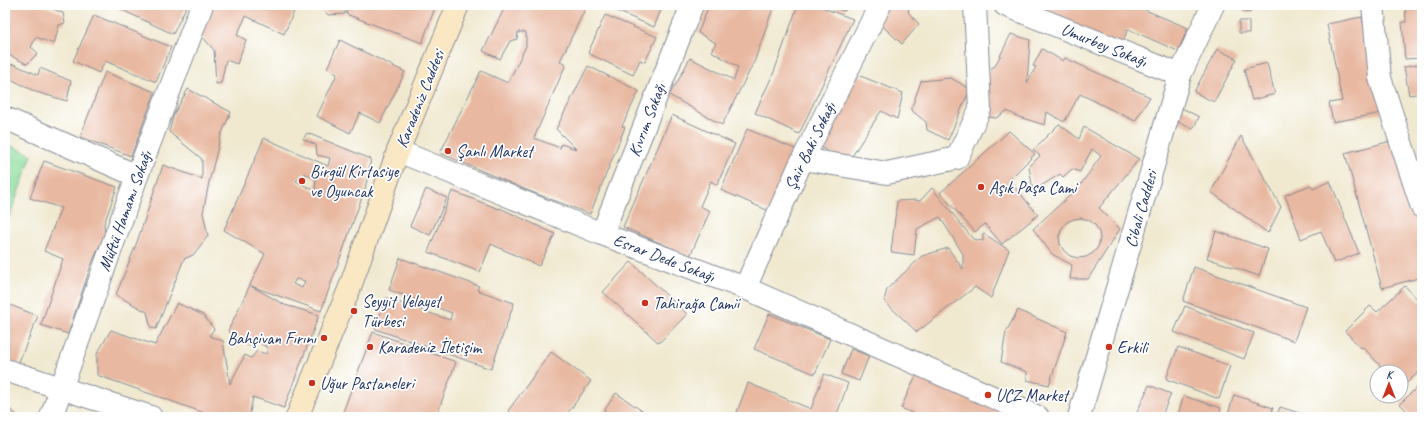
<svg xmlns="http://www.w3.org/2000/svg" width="1427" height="422" font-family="Caveat,sans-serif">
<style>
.green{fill:#8bdc9c;stroke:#53867d}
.building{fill:#e8b8a0;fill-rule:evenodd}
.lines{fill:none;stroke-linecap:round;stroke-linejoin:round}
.street-casing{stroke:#868c97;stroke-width:24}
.secondary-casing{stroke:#868c97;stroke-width:24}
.street{stroke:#fff;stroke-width:22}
.secondary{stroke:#fae7c3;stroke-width:22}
.poi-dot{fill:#c8321e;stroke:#fff;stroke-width:1.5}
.labels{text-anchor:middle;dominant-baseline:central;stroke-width:3.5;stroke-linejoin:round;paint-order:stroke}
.street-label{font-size:17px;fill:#1b2f5e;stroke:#fff}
.poi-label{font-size:17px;fill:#1b2f5e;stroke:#fff;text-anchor:start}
</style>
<rect width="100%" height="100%" fill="#fff"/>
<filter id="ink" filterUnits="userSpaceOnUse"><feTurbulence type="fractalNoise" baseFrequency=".025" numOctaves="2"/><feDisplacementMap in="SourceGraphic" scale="8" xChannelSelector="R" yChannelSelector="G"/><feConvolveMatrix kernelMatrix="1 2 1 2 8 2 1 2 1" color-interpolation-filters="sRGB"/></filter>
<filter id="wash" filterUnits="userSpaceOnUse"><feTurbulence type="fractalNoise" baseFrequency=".012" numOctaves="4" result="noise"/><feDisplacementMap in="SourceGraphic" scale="16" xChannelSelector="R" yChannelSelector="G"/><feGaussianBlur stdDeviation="0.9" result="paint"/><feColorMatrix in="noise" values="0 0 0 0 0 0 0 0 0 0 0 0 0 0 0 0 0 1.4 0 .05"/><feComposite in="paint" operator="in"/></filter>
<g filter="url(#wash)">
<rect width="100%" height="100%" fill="#f0e9d0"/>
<path class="green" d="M5 143 32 155 5 228Z"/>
<g id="blocks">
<path class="building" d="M5 5H43L63 13 65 23 59 25 54 44 36 37 31 47 38 53 27 64 5 53V50L9 44 5 42Z
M121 5H187L173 34 120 9Z
M210 5 221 6 297 5 284 34 246 16 237 35 246 40 237 64 226 60 221 83 216 84 214 50 200 34Z
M320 5H345V14L328 15Z
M350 5H436L422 43 346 14Z
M506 5H587L560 61 566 64 534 138 560 148 561 144 576 149 556 129 588 66 639 91 622 126 625 127 590 214 529 191 440 153 481 71 508 83 526 46V32H518L517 39 510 41 500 59 483 51Z
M605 5H663L654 27 605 6Z
M709 5H774L755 60 722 125 669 95 678 81 690 58 734 80 738 67 711 51 716 43 698 33Z
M798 5H819L826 9 853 19 799 134 755 113 774 72Z
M836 5H846L845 11 836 9Z
M860 5H879L874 17Z
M884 5H910L908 12 919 24 902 44 876 20Z
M1012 5H1139L1138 7 1188 28 1178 51 1128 29 1121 46Z
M1244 5H1251L1250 13 1243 12Z
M1405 5H1422V58L1405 59 1402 22H1406Z
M94 15 171 47 156 82 105 61 99 73 73 61Z
M605 15 657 37 645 62 640 60 633 75 588 53Z
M1362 17 1382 113 1333 122 1329 103 1342 101 1327 24Z
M1239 21H1249V33H1239Z
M1011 34 1030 40 1027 83 1036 67 1033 66 1042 49 1063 61 1065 58 1150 97 1135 121 1080 94 1064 122 1047 112 1045 125 1019 117 1007 111 996 118 979 116 986 71 995 66Z
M340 40 405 72 380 123 360 113 350 133 317 116 337 74 327 68Z
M1217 49 1237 59 1214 102 1194 92Z
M5 60 12 65 13 64 38 75 40 68 71 81 67 101 36 92 5 76 8 72 7 71 5 73Z
M1267 63 1275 94 1252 100 1244 69Z
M1422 64V93L1409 95 1404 67Z
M105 72 155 92 131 156 80 137Z
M858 75 903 93 897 119 881 111 847 164 818 145Z
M951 78 970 89 948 140 927 130 926 122 911 110 921 81Z
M188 89 231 112 221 135 209 182 203 213 208 236 193 255 184 259 156 329 151 328 147 312 116 295 137 242 163 165 202 179V159L169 132 174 114Z
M1182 108 1199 117 1193 129 1176 121Z
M672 115 735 144 717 185 711 181 700 206 710 211 690 256 623 227Z
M1059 124 1079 139 1084 127 1139 159 1099 208 1120 229 1088 279H1070L1072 265 1052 254 1033 229 1079 187 1101 156 1092 149 1080 172 1072 169 1063 177 1060 174 1033 191 1029 166 1040 156 1033 150ZM1081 218 1089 220 1095 225 1099 232 1100 239 1098 247 1093 253 1086 257 1078 258 1070 256 1064 251 1060 244 1059 236 1062 228 1067 222 1074 219Z
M747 129 795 149 769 211 721 190Z
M1009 131 1035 154 1009 180 1038 215 1002 244 985 224 975 232 940 193Z
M307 133 371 159 365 189 321 311 251 286 285 305 319 315 284 408 253 397 249 417H216L97 375V354L111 330 155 345 177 303 203 315 214 329 209 336 223 341 230 384 245 355 251 358 257 351 266 354 268 348 253 339 250 346 228 331 265 254 224 230 264 138 328 166 330 158 317 155 316 145 303 139ZM304 173 316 179 315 191 296 181ZM296 279 305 281 302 288 293 284Z
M1241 136 1281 207 1268 233 1211 192Z
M1399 139 1422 224V277L1382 288 1345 153Z
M44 161 117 187 104 224 105 233 90 268 68 334 41 325 63 259 44 251 61 208 30 198Z
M1330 181 1359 253 1334 263 1321 231 1301 239 1285 195 1311 185 1313 189Z
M932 188 973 239 983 241V233L1009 250 991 298 975 287 917 332 884 301 887 289 922 256 948 248 963 269V254L940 217 917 229 914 255 891 252 897 201 915 200 920 201Z
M426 189 447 198 430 235 410 226Z
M452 191 499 209 500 208 555 234 539 266 491 244 480 272 428 252Z
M1216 231 1268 249 1259 276 1207 258Z
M400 258 479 286 477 290 514 303 491 369 375 329 386 298 450 320 452 313 389 290Z
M631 262 687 314 659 343 603 292Z
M1194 267 1306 307 1294 341 1183 301Z
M1405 286 1420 302 1422 300V369L1401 388V372H1386L1363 347 1361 348 1345 331 1370 306 1377 312Z
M5 303 38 316 18 364 5 359Z
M1185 306 1254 333 1244 359 1174 332Z
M1018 310 1067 332 1049 385 1027 380V372L1001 362 1006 332Z
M769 314 830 339 815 374 754 349Z
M373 332 456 362 436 417H341Z
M1178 347 1230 366 1219 399 1166 379Z
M851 349 869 356 859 381 841 374Z
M551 352 591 381 565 417H516L508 411Z
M918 371 1019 417H921L901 408Z
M824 374 848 383 836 417H735L748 383 811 409Z
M1422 382V417H1413L1400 404Z
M1149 385 1171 394 1161 417H1135Z
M616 393 651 417H600Z
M1234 395 1273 408 1270 417H1227Z
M1184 396 1221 408 1219 417H1177Z
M5 406 20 417H5Z
M1280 407 1312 417H1276Z"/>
</g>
</g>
<g filter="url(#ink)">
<use href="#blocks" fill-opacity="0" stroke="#868c97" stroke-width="1"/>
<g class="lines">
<g class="street-casing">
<path id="street" d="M1005 5 1180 75
M1373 5 1380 78 1422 207
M5 118 137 176
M398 151 602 234 745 288 1038 417
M803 159 887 173 957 158 980 109 975 5
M602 234 692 5
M745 288 799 167 880 5
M5 370 151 417
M51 417 137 176 202 5
M1079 417 1180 75 1213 5"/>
</g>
<g class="secondary-casing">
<path id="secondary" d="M297 417 350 287 398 151 458 5"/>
</g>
<use href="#street" class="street"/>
<use href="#secondary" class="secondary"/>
</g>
</g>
<g class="poi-dot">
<circle cx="448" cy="151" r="4"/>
<circle cx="302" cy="181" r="4"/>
<circle cx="981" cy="187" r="4"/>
<circle cx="645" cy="303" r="4"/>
<circle cx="354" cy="311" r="4"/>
<circle cx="324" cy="338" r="4"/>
<circle cx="370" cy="347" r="4"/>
<circle cx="1109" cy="347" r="4"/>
<circle cx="312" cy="383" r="4"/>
<circle cx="988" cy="395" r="4"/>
</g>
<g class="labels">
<g class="street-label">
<text transform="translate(1104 45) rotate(22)">Umurbey Sokağı</text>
<text transform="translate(420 99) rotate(-68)">Karadeniz Caddesi</text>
<text transform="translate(647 120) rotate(-69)">Kıvrım Sokağı</text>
<text transform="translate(810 146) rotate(-64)">Şair Baki Sokağı</text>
<text transform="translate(1141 209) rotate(-74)">Cibali Caddesi</text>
<text transform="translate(125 211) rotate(-70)">Müftü Hamamı Sokağı</text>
<text transform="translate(664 258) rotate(21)">Esrar Dede Sokağı</text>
</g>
<g class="poi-label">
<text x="456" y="151">Şanlı Market</text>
<text x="310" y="171">Birgül Kirtasiye<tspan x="310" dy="20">ve Oyuncak</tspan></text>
<text x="989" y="187">Aşık Paşa Cami</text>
<text x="362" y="301">Seyyit Velayet<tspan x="362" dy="20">Türbesi</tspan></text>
<text x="653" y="303">Tahirağa Camii</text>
<text x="316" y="338" text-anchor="end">Bahçivan Fırını</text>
<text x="378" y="347">Karadeniz İletişim</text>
<text x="1117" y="347">Erkili</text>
<text x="320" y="383">Uğur Pastaneleri</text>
<text x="996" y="395">UCZ Market</text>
</g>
</g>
<rect width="1427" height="422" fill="none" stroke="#fff" stroke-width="20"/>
<g transform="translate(1389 384)"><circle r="19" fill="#ffffff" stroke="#a4acbf"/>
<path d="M0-3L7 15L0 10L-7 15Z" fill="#c8321e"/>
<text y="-6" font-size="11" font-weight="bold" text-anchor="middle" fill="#1b2f5e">K</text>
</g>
</svg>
